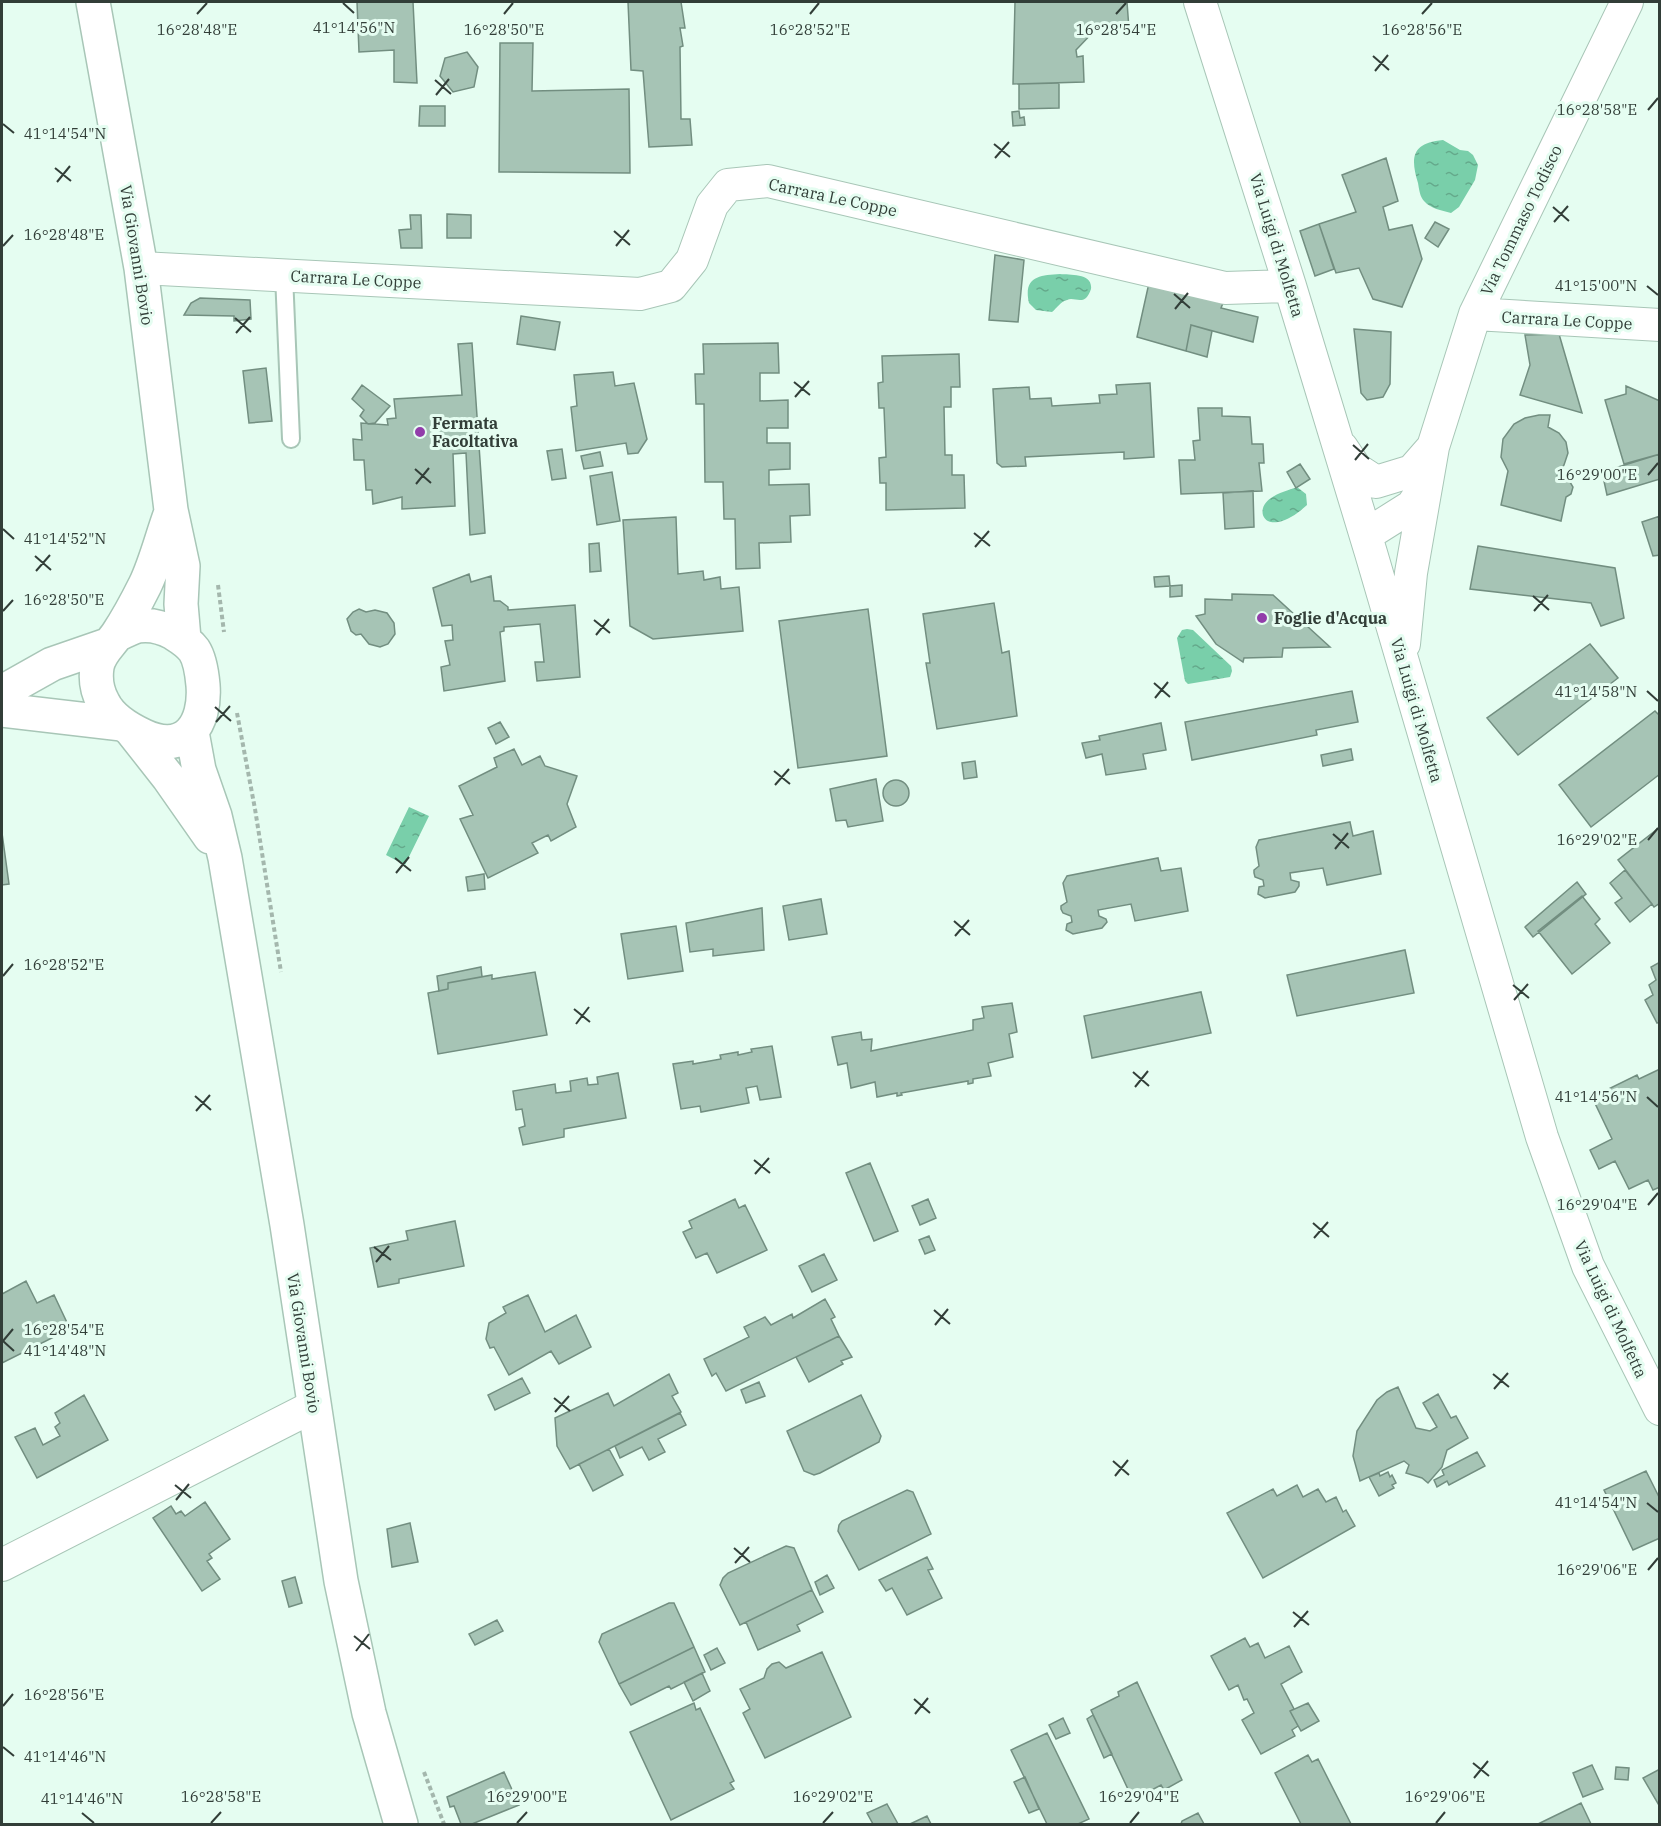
<svg xmlns="http://www.w3.org/2000/svg" width="1661" height="1826" font-family="'IBM Plex Serif',serif">
<style>
.water{fill:url(#water-ripples)}
.building{fill:#a6c4b5;stroke:#728e80;stroke-width:1.5}
.lines{fill:none;stroke-linecap:round;stroke-linejoin:round}
.lane-casing{stroke:#a8c6b7;stroke-width:20}
.street-casing{stroke:#a8c6b7;stroke-width:34}
.secondary-casing{stroke:#a8c6b7;stroke-width:36}
.path{stroke:#a4b7ad;stroke-width:4;stroke-dasharray:4.5 3;stroke-linecap:butt}
.lane{stroke:#fff;stroke-width:16}
.street{stroke:#fff;stroke-width:32}
.secondary{stroke:#fff;stroke-width:33}
.ticks{fill:none;stroke:#323e38;stroke-width:2}
.poi-dot{fill:#923daa;stroke:#e5fdf1;stroke-width:2}
.labels{text-anchor:middle;dominant-baseline:central;stroke-width:6;stroke-linejoin:round;paint-order:stroke}
.street-label{font-size:16px;fill:#323e38;stroke:#e5fdf1}
.poi-label{font-size:16px;font-weight:bold;fill:#323e38;stroke:#e5fdf1;text-anchor:start}
.ticks-label{font-size:15px;text-anchor:middle;fill:#323e38;stroke:#e5fdf1;stroke-width:6;stroke-linejoin:round;paint-order:stroke}
</style>
<defs>
<pattern id="water-ripples" width="26" height="14" patternUnits="userSpaceOnUse" patternTransform="scale(1.5)"><rect width="26" height="14" fill="#79cfaa"/><path d="M2 4q2-2 4 0t4 0M15 11q2-2 4 0t4 0" fill="none" stroke="#64a98b"/></pattern>
</defs>
<rect width="100%" height="100%" fill="#e5fdf1"/>
<path class="water" d="M1443 140 1460 150 1468 151 1473 155 1478 165 1475 180 1459 207 1451 213C1441 210 1431 209 1424 201 1420 197 1419 189 1418 183 1410 157 1412 143 1443 140Z
M1060 274C1070 275 1093 273 1091 289 1090 292 1088 296 1086 298 1080 303 1073 297 1067 300 1061 301 1057 308 1052 312L1036 310 1029 303C1023 277 1039 275 1060 274Z
M1297 487 1306 494 1307 505C1298 513 1289 520 1278 522 1261 525 1257 507 1271 498 1278 493 1289 490 1297 487Z
M1187 629 1193 630 1231 666 1232 671 1230 677 1188 684 1185 681 1177 638 1182 630Z
M409 807 429 816 405 865 386 855Z"/>
<path class="building" d="M357 2H413L417 83 394 82V50L359 52Z
M628 2H681L685 28H680L683 46 680 47 681 119H690L692 145 649 147 643 71 631 70Z
M1015 2H1127L1129 29 1097 28 1076 50 1077 57 1083 56 1084 82 1013 84Z
M500 43H533L532 91 629 89 630 173 499 172Z
M467 52 478 67 474 87 453 92 440 76 445 58Z
M1059 83V108L1019 109V84Z
M420 106H445V126H419Z
M1019 111 1020 118 1024 117 1025 125 1013 126 1012 112Z
M1386 158 1398 201 1383 207 1389 230 1412 225 1422 259 1402 307 1373 299 1359 268 1336 273 1319 224 1356 212 1342 175Z
M447 214 471 215V238H447Z
M410 215H421L422 248H401L399 230 411 229Z
M1435 222 1449 229 1438 247 1425 238Z
M1319 224 1334 269 1315 276 1300 231Z
M995 255 1024 260 1018 322 989 320Z
M1149 283 1223 303 1221 308 1258 317 1253 342 1191 325 1186 351 1137 337Z
M200 298 250 300 251 319 234 321V316L184 315 191 303Z
M521 316 560 322 555 350 517 344Z
M1191 325 1212 331 1207 357 1186 351Z
M1354 329 1391 332 1390 384 1383 397 1367 400 1361 393Z
M1559 334 1582 413 1520 395 1530 365 1525 335Z
M472 343 485 533 470 535 466 453 453 454 455 506 402 509V497L373 504 372 490H366L364 460H354L353 439 362 440 361 423 388 425 387 419 396 418 394 399 462 395 458 344Z
M778 343 779 373H760V401L788 400V428H767V443H790V469L769 470V485L809 484 810 515 790 516 791 542 759 543 760 568 736 569 735 519H724L723 482H705L704 404H696L695 374H704L703 344Z
M959 354 960 387H951V407H944L945 455H952V475H964L965 508 886 510V483H880L879 458 886 457 884 408H879L878 383 883 382 882 356Z
M266 368 272 421 249 423 243 371Z
M613 372 615 386 634 383 647 439 638 453 628 454 626 443 576 451 571 407 577 406 574 375Z
M1150 383 1154 457 1124 459V452L1025 457 1026 466 1002 467 997 463 993 389 1029 387 1030 399 1051 398 1052 406 1100 403 1099 395 1117 394 1116 385Z
M362 385 390 406 375 423 368 424 360 416 364 410 352 399Z
M1626 386 1660 401V454L1624 464 1605 400 1626 394Z
M1198 408H1222V416L1250 417 1252 444H1263L1264 463H1259L1262 491 1181 494 1179 460H1195L1193 441 1200 440Z
M1539 415H1550L1548 427 1559 433 1566 442 1568 453 1564 465 1557 476 1567 477 1573 487 1571 494 1566 497 1561 521 1501 505 1508 471 1501 457 1503 439 1514 424 1525 418Z
M562 449 566 478 552 480 547 451Z
M600 452 603 466 584 469 581 456Z
M1660 454V479L1607 495 1602 472Z
M1300 464 1310 479 1296 488 1287 472Z
M612 472 620 521 597 525 590 476Z
M1253 491 1254 527 1225 529 1223 493Z
M1660 516V555L1653 556 1642 522Z
M676 517 678 574 703 571 704 580 720 577 721 589 739 587 743 631 653 639 630 626 623 520Z
M599 543 601 571 590 572 589 544Z
M1478 546 1615 568 1624 618 1601 626 1591 603 1470 589Z
M469 574 471 582 491 576 494 601H500L508 607V610L575 605 580 677 537 681 535 662H544L540 624 504 627V631L500 632 505 681 444 691 441 667 450 665 445 641 453 640 452 625 442 626 433 588Z
M1169 576 1170 586 1155 587 1154 577Z
M1182 585V596L1170 597V586Z
M1232 594 1273 595 1330 647 1283 648 1282 657 1244 658 1243 662 1216 644 1196 616 1205 614V599L1232 600Z
M994 603 1002 653 1009 651 1017 716 937 729 926 663H930L923 614Z
M359 609 366 612 375 610 387 613 394 623 395 634 388 644 380 647 369 644 361 634 356 635 351 631 347 619 353 612Z
M868 609 887 756 798 768 779 621Z
M1590 644 1618 678 1518 755 1487 718Z
M1352 691 1358 722 1316 730 1317 735 1192 760 1185 722Z
M1655 711 1660 716V774L1591 827 1559 785Z
M500 722 509 737 496 744 488 728Z
M1161 723 1166 750 1143 754 1146 769 1106 775 1102 754 1086 758 1082 743 1100 740 1099 736Z
M514 749 522 765 540 756 545 766 577 776 567 804 576 827 551 841 548 835 532 843 538 853 488 878 460 819 473 815 459 786 497 767 494 758Z
M1351 749 1353 760 1323 766 1321 755Z
M975 761 977 777 964 779 962 763Z
M876 779 883 821 848 827 846 820 836 821 830 789Z
M883 793a13 13 0 1 1 26 0a13 13 0 1 1-26 0Z
M1350 822 1353 836 1373 831 1381 874 1327 885 1323 868 1290 873 1291 880 1299 882V886L1295 892 1265 898 1258 894 1259 887 1264 886 1263 880 1255 877 1254 873V870L1259 866 1256 847 1259 840Z
M1660 827V903L1654 907 1618 860Z
M2 833 9 884 2 885Z
M1158 858 1161 871 1181 868 1188 911 1135 921 1131 904 1098 910 1099 916 1106 919 1107 922 1102 928 1073 934 1066 930 1067 924 1072 922 1071 916 1063 913 1061 909V906L1067 902 1063 883 1067 876Z
M1625 870 1652 904 1630 922 1615 903 1622 898 1610 883Z
M484 874 485 889 468 891 466 877Z
M1577 882 1586 894 1533 937 1525 927Z
M1582 896 1600 919 1595 924 1610 943 1572 974 1538 931Z
M821 899 827 934 789 940 783 906Z
M762 908 764 950 713 956V949L690 952 686 923Z
M676 926 683 971 628 979 621 934Z
M1405 950 1414 993 1297 1016 1287 975Z
M1660 962V1022L1657 1023 1645 1000 1653 995 1649 985 1656 980 1651 967Z
M481 967 482 977 448 983V989L439 991 437 976Z
M535 972 547 1035 438 1054 428 993 448 989V983L492 975V979Z
M1201 992 1211 1033 1092 1058 1084 1016Z
M1012 1003 1017 1032 1009 1034 1013 1057 988 1063 991 1076 973 1079V1083L968 1084V1081L901 1093 902 1095 897 1096V1093L877 1097 875 1082 851 1088 847 1063 838 1065 832 1037 861 1032 862 1040 872 1039 871 1051 973 1030V1020L984 1018 982 1007Z
M772 1046 781 1097 760 1100 757 1086 746 1088 749 1103 701 1112 700 1106 681 1109 673 1064 693 1061V1064L721 1059 720 1055 738 1052V1055L752 1052 751 1049Z
M1660 1069V1187L1653 1190 1648 1180 1629 1189 1615 1161 1599 1169 1590 1150 1612 1139 1592 1097 1637 1075 1639 1079Z
M618 1073 626 1118 564 1129V1137L523 1145 519 1128 525 1126 522 1109 516 1110 513 1091 555 1084 556 1093 571 1091 570 1081 587 1078 588 1085 598 1084 597 1077Z
M870 1163 898 1231 874 1241 846 1173Z
M735 1199 739 1208 745 1205 767 1250 717 1273 707 1253 696 1258 683 1232 692 1228 689 1221Z
M928 1199 936 1218 920 1225 912 1206Z
M455 1221 464 1266 399 1279V1283L378 1287 370 1248 408 1240 406 1231Z
M929 1236 935 1250 925 1254 919 1240Z
M824 1254 837 1280 812 1292 799 1266Z
M26 1281 37 1303 54 1295 70 1329 2 1363V1294Z
M528 1295 545 1332 576 1315 591 1347 559 1364 551 1351 509 1375 494 1347 490 1348 486 1339 489 1323 506 1313 503 1307Z
M825 1299 835 1317 831 1319 839 1336 726 1391 716 1373 712 1376 704 1359 749 1337 744 1327 765 1317 771 1325 792 1314 793 1318Z
M839 1336 852 1357 841 1361 843 1364 809 1382 796 1357Z
M669 1374 678 1393 672 1396 681 1412 570 1469 557 1446 555 1418 608 1393 614 1406Z
M522 1378 530 1393 495 1410 488 1395Z
M759 1382 765 1396 746 1403 741 1390Z
M1398 1387 1416 1428 1430 1431 1437 1427 1423 1403 1438 1394 1451 1418 1456 1416 1468 1438 1447 1450 1442 1467 1428 1483 1422 1478 1406 1473 1409 1465 1404 1461 1360 1481 1353 1456 1357 1431 1377 1400 1387 1392Z
M84 1395 108 1440 37 1478 15 1437 35 1428 43 1445 60 1436 55 1427 60 1423 55 1413Z
M861 1395 881 1436 879 1442 820 1473 814 1475 804 1471 787 1431Z
M680 1413 686 1425 658 1439 665 1452 649 1460 642 1447 620 1458 615 1446Z
M609 1449 623 1475 593 1491 579 1464Z
M1477 1452 1485 1466 1449 1485 1447 1481 1437 1487 1434 1480 1444 1475 1442 1470Z
M1646 1471 1660 1499V1538L1633 1550 1604 1490Z
M1388 1472 1390 1477 1392 1475 1396 1483 1392 1485 1394 1488 1379 1496 1369 1477 1379 1473 1380 1476Z
M1297 1485 1303 1497 1318 1489 1326 1502 1336 1497 1343 1512 1346 1510 1355 1526 1263 1578 1227 1513 1273 1489 1277 1496Z
M907 1490 913 1492 931 1534 859 1570 838 1531 839 1525 842 1521Z
M205 1502 230 1539 209 1554 212 1558 207 1561 220 1579 202 1591 153 1518 171 1506 176 1514 181 1511 185 1516Z
M410 1523 418 1562 392 1567 387 1529Z
M786 1546 794 1548 812 1590 740 1625 720 1585 723 1578 728 1573Z
M927 1557 933 1569 928 1570 942 1598 907 1615 892 1588 886 1591 879 1580Z
M827 1575 834 1588 820 1595 815 1582Z
M295 1577 302 1603 289 1607 282 1581Z
M812 1590 823 1612 797 1625 800 1631 758 1650 746 1622Z
M669 1603H674L694 1647 619 1684 599 1642 602 1634Z
M497 1620 503 1631 475 1645 469 1634Z
M1245 1638 1250 1647 1258 1643 1265 1658 1289 1646 1302 1672 1281 1684 1294 1709 1290 1711 1298 1726 1292 1730 1295 1736 1261 1754 1242 1720 1254 1713 1247 1699 1244 1700 1238 1685 1229 1690 1211 1656Z
M694 1647 705 1672 671 1689 669 1686 631 1705 619 1684Z
M717 1648 725 1663 711 1670 704 1655Z
M822 1652 851 1717 765 1758 743 1713 750 1709 740 1689 764 1678 767 1669 772 1664 779 1662 786 1668Z
M702 1673 710 1691 693 1701 684 1682Z
M1137 1682 1182 1780 1164 1790 1161 1785 1133 1800 1091 1710 1119 1696 1118 1692Z
M694 1703 696 1710 700 1708 734 1781 730 1783 734 1789 671 1820 630 1732Z
M1308 1703 1319 1721 1301 1731 1290 1711Z
M1093 1715 1112 1754 1104 1758 1087 1719Z
M1063 1718 1070 1733 1056 1739 1049 1725Z
M1047 1733 1089 1819 1078 1824H1047L1011 1750Z
M1308 1755 1312 1762 1318 1759 1351 1824H1301L1275 1773Z
M1592 1765 1603 1789 1583 1797 1573 1773Z
M1616 1767 1629 1768 1628 1780 1615 1779Z
M1660 1769V1807L1643 1778Z
M504 1772 519 1805 472 1824H461L454 1806 450 1807 447 1797Z
M1025 1777 1039 1809 1029 1813 1014 1782Z
M1581 1803 1591 1824H1538Z
M887 1804 898 1824H873L867 1813Z
M1198 1813 1204 1824H1181L1182 1821Z
M927 1816 931 1824H910Z"/>
<g class="lines">
<g class="lane-casing">
<path id="lane" d="M284 275 291 439"/>
</g>
<g class="street-casing">
<path id="street" d="M1200 2 1290 286 1371 553 1542 1137 1588 1266 1660 1409
M141 268 640 294 671 286 692 260 712 205 728 185 768 181 1225 288 1290 286
M1475 314 1660 325
M1342 448 1356 469 1376 482 1412 471 1433 447
M1366 535 1412 506 1426 485
M1404 644 1411 573 1433 447 1475 314 1627 2
M2 1565 314 1406"/>
</g>
<g class="secondary-casing">
<path id="secondary" d="M93 2 141 268 171 510 183 566 181 604 184 639
M117 635C123 632 131 628 138 626 151 624 162 627 173 633 181 638 188 642 194 650 200 659 202 674 203 685 206 724 186 755 144 736 129 729 111 719 103 702 97 691 95 680 97 667 99 653 111 644 118 633 128 618 137 601 145 585 156 562 162 536 171 512
M2 692 52 664 107 645
M2 710 122 724
M131 730 168 777 210 837
M192 732 199 770 215 816 225 858 287 1225 341 1581 369 1713 401 1824"/>
</g>
<path class="path" d="M218 585 224 632
M237 713 255 809 281 972
M424 1772 444 1824"/>
<use href="#lane" class="lane"/>
<use href="#street" class="street"/>
<use href="#secondary" class="secondary"/>
</g>
<path class="ticks" d="M343 3 354 13M197 14 207 3M504 14 513 3M810 14 819 3M1116 14 1126 3M1422 14 1432 3M1373 56 1389 70M1375 71 1388 55M435 80 451 94M436 95 449 79M1648 110 1658 98M3 124 14 133M994 144 1010 157M995 158 1009 142M55 168 71 181M57 182 70 166M1553 207 1569 221M1554 222 1568 206M614 231 630 245M3 246 13 235M616 246 629 230M1647 286 1658 295M1174 294 1190 308M1175 309 1188 293M235 318 251 332M236 333 250 317M794 382 810 395M795 397 809 381M1353 445 1369 459M1355 460 1368 444M415 469 431 483M1648 475 1658 463M416 484 429 468M3 529 14 539M974 533 990 546M975 547 989 531M35 556 51 570M36 571 50 555M1533 596 1549 610M3 611 13 600M1534 611 1548 595M594 620 610 633M596 635 609 619M1154 683 1170 697M1647 691 1658 701M1155 698 1168 682M215 707 231 721M216 722 230 706M774 771 790 784M775 785 789 769M1333 834 1349 848M1648 840 1658 828M1335 849 1348 833M395 858 411 871M396 873 409 857M954 921 970 935M955 936 969 920M3 976 13 964M1513 985 1529 998M1514 1000 1528 984M574 1009 590 1022M576 1024 589 1007M1133 1072 1149 1086M1135 1087 1148 1071M195 1096 211 1110M1647 1097 1658 1107M196 1111 210 1095M754 1160 770 1173M755 1174 769 1158M1648 1205 1658 1193M1313 1223 1329 1237M1314 1238 1328 1222M374 1247 391 1260M376 1262 389 1246M934 1310 950 1324M935 1325 948 1309M3 1341 13 1329M3 1341 14 1351M1493 1374 1509 1387M1494 1389 1508 1373M554 1398 570 1411M555 1412 569 1396M1113 1461 1129 1475M1115 1476 1128 1460M175 1485 191 1498M176 1500 189 1484M1647 1503 1658 1512M734 1548 750 1562M735 1563 749 1547M1648 1570 1658 1558M1293 1612 1309 1625M1294 1627 1308 1611M354 1636 370 1649M356 1651 369 1634M914 1699 930 1713M3 1706 13 1694M915 1714 928 1698M3 1747 14 1756M1473 1763 1489 1776M1474 1778 1488 1761M82 1813 94 1823M211 1823 221 1812M517 1823 527 1812M823 1823 833 1812M1130 1823 1139 1812M1436 1823 1445 1812"/>
<g class="poi-dot">
<circle cx="420" cy="432" r="6"/>
<circle cx="1262" cy="618" r="6"/>
</g>
<g class="labels">
<g class="street-label">
<text transform="translate(833 197) rotate(12)">Carrara Le Coppe</text>
<text transform="translate(1521 220) rotate(-64)">Via Tommaso Todisco</text>
<text transform="translate(1277 245) rotate(73)">Via Luigi di Molfetta</text>
<text transform="translate(137 255) rotate(81)">Via Giovanni Bovio</text>
<text transform="translate(356 279) rotate(3)">Carrara Le Coppe</text>
<text transform="translate(1567 320) rotate(3)">Carrara Le Coppe</text>
<text transform="translate(1417 710) rotate(74)">Via Luigi di Molfetta</text>
<text transform="translate(1611 1309) rotate(65)">Via Luigi di Molfetta</text>
<text transform="translate(304 1343) rotate(81)">Via Giovanni Bovio</text>
</g>
<g class="poi-label">
<text x="432" y="423">Fermata<tspan x="432" dy="18">Facoltativa</tspan></text>
<text x="1274" y="618">Foglie d'Acqua</text>
</g>
</g>
<g class="ticks-label">
<text x="354" y="33">41°14'56"N</text>
<text x="197" y="35">16°28'48"E</text>
<text x="504" y="35">16°28'50"E</text>
<text x="810" y="35">16°28'52"E</text>
<text x="1116" y="35">16°28'54"E</text>
<text x="1422" y="35">16°28'56"E</text>
<text x="1597" y="115">16°28'58"E</text>
<text x="65" y="139">41°14'54"N</text>
<text x="64" y="240">16°28'48"E</text>
<text x="1596" y="291">41°15'00"N</text>
<text x="1597" y="480">16°29'00"E</text>
<text x="65" y="544">41°14'52"N</text>
<text x="64" y="605">16°28'50"E</text>
<text x="1596" y="697">41°14'58"N</text>
<text x="1597" y="845">16°29'02"E</text>
<text x="64" y="970">16°28'52"E</text>
<text x="1596" y="1102">41°14'56"N</text>
<text x="1597" y="1210">16°29'04"E</text>
<text x="64" y="1335">16°28'54"E</text>
<text x="65" y="1356">41°14'48"N</text>
<text x="1596" y="1508">41°14'54"N</text>
<text x="1597" y="1575">16°29'06"E</text>
<text x="64" y="1700">16°28'56"E</text>
<text x="65" y="1762">41°14'46"N</text>
<text x="221" y="1802">16°28'58"E</text>
<text x="527" y="1802">16°29'00"E</text>
<text x="833" y="1802">16°29'02"E</text>
<text x="1139" y="1802">16°29'04"E</text>
<text x="1445" y="1802">16°29'06"E</text>
<text x="82" y="1804">41°14'46"N</text>
</g>
<rect width="1661" height="1826" fill="none" stroke="#323e38" stroke-width="6"/>
</svg>
